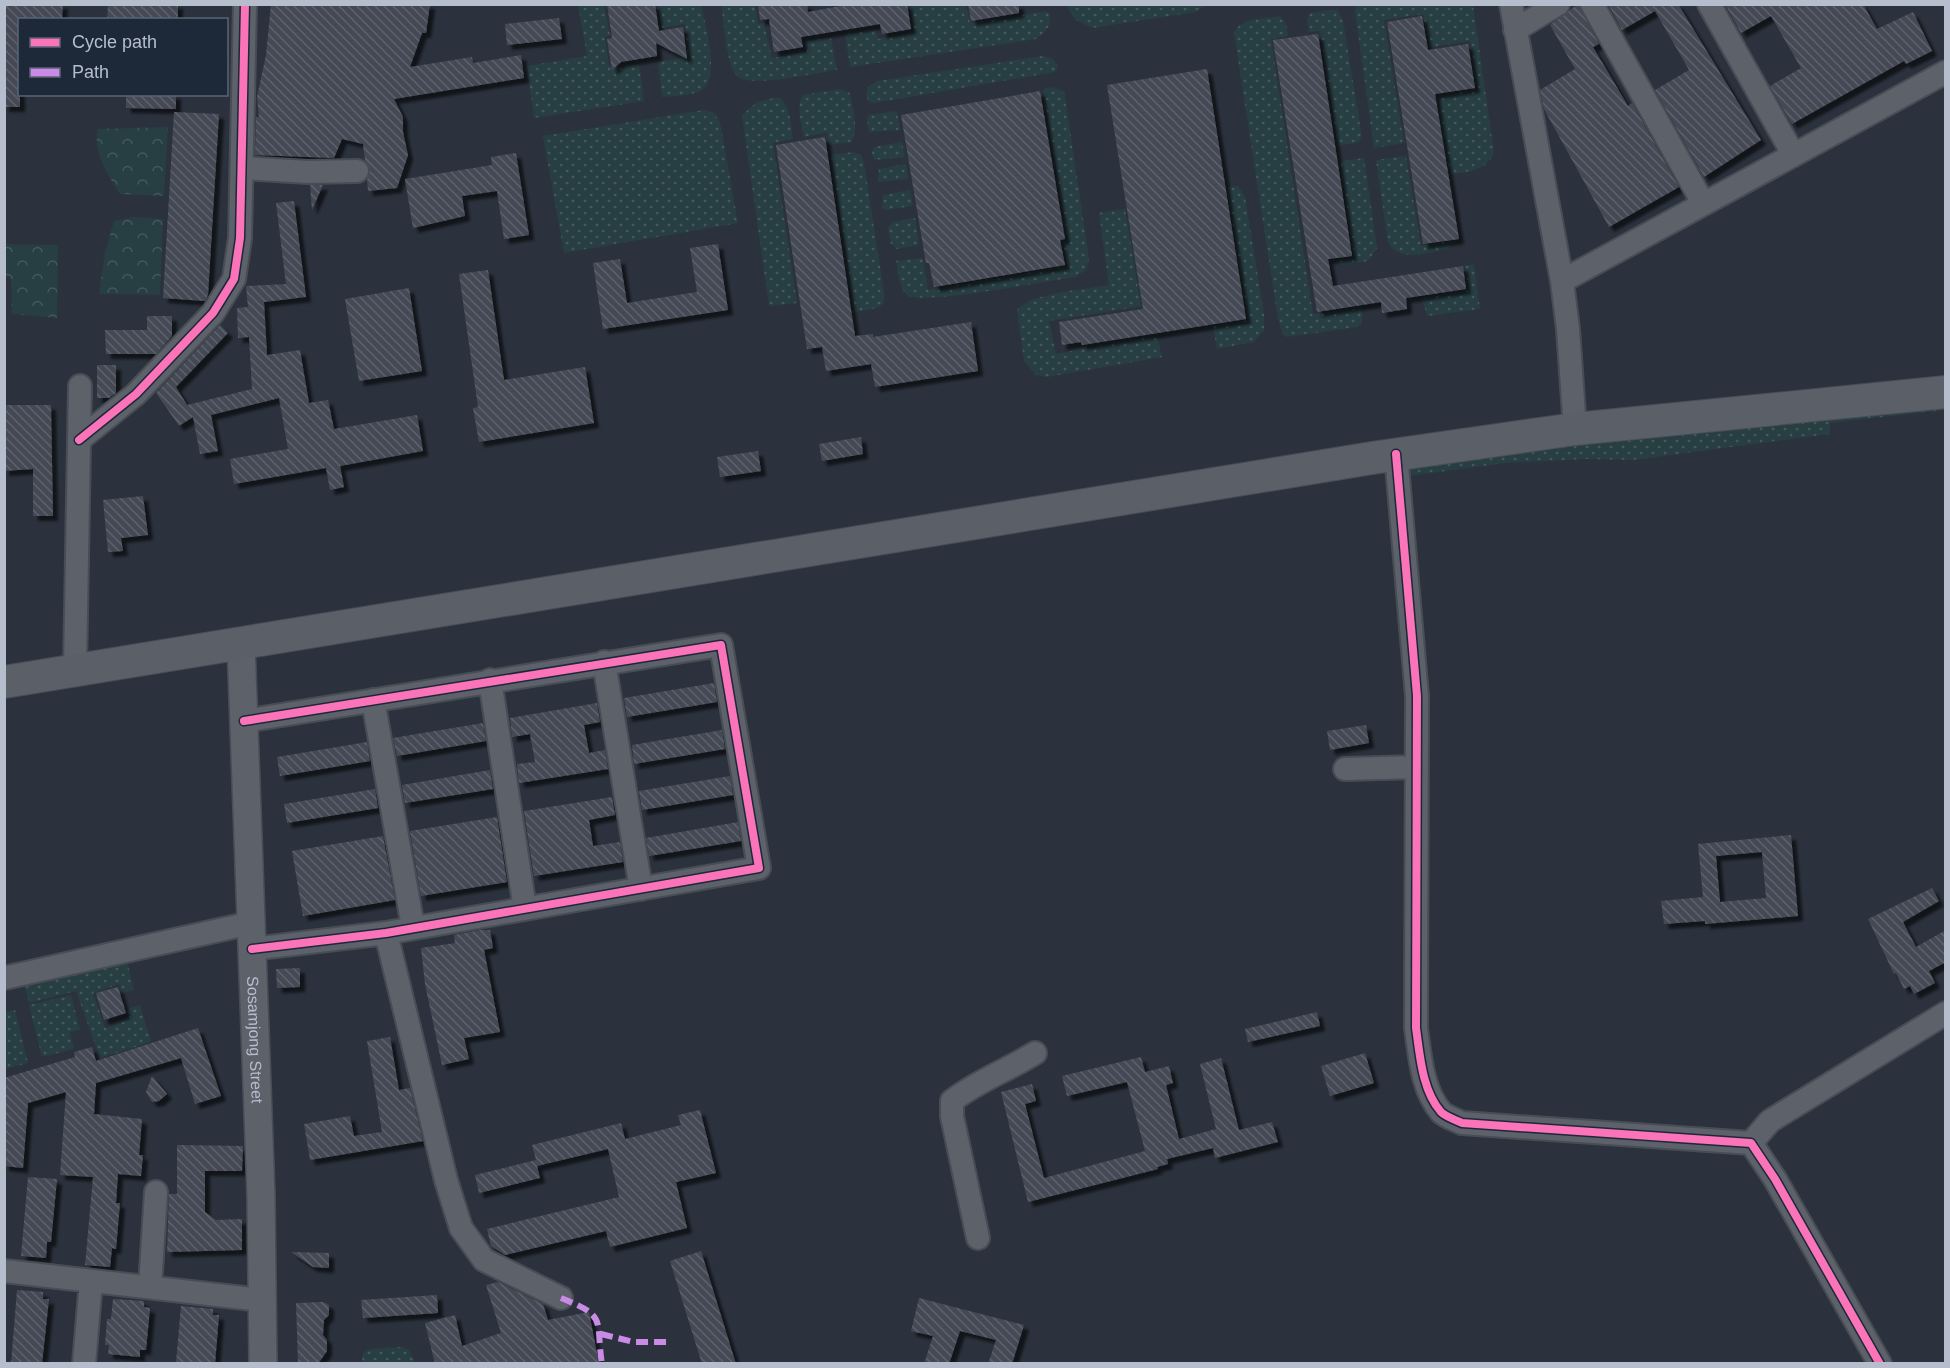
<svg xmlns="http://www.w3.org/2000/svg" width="1950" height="1368" font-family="Helvetica,sans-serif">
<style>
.grass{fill:url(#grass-dots)}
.forest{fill:url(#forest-crowns)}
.building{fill:url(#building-back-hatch);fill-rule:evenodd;filter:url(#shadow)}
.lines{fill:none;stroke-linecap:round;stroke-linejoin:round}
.minor-casing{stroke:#484d55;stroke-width:26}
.tertiary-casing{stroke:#484d55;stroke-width:30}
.secondary-casing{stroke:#484d55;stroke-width:34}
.minor{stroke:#5c616a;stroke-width:22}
.tertiary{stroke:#5c616a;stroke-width:27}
.secondary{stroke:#5a5f68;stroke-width:32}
.quiet{stroke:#ca8be6;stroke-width:6;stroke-dasharray:12 6;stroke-linecap:butt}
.cycleway-casing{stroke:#1d2838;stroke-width:11}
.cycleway{stroke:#fb73b8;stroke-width:8}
.labels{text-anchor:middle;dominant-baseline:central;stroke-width:5;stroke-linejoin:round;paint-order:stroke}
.street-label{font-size:16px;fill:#b6becd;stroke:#1d2838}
</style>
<defs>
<pattern id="grass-dots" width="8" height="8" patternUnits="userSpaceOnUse" patternTransform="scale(1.5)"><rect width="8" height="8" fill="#273e43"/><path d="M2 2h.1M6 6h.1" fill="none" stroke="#44585d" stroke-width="1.8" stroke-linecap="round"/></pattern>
<pattern id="forest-crowns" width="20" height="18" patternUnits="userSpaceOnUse" patternTransform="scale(1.5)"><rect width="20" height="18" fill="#273e43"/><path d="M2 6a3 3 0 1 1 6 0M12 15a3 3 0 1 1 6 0" fill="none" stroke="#44585d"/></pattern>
<pattern id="building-back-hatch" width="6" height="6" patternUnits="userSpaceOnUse" patternTransform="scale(1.5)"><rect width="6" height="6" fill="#444a54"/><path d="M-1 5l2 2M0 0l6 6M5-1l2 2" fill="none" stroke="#5d626b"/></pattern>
<filter id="shadow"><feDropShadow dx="5" dy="5" stdDeviation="1.5" flood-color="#0009"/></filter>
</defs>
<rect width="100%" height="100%" fill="#2b323d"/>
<path class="grass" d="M578 5H604L610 35 605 37 609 65 611 67 639 64 644 101 534 118 527 66 587 56Z
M658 5H701C705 24 722 80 700 91 690 96 673 96 662 97L658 62 682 58 687 54 685 24 661 28Z
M721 5H755L758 24 764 23 772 58 807 52 805 41 831 38 837 70C818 72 750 89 737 76 726 66 724 20 721 5Z
M910 5H966L970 23 1046 11 1050 15C1051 28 1046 32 1036 39L850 67 845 34 876 30 878 39 914 33Z
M1096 5 1206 4V5L1195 12 1092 28 1075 19 1066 5Z
M1356 5H1473L1494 153C1485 171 1469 172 1450 174L1437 97 1478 89 1470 41 1430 47 1423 14 1384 20 1404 143 1374 148 1355 11Z
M1337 9 1343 21 1362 137 1359 142 1338 146 1320 31 1309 32 1307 20 1310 13Z
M1280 16 1286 24 1288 36 1271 39 1313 314 1362 308V323L1357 327 1287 337 1283 335 1278 319 1234 33C1240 17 1265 19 1280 16Z
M1043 56 1053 59 1058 66 1055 72 874 103 869 102 866 96 868 87 877 81Z
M1053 87 1064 91 1089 259 1086 270 1075 277C1052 280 919 306 907 295 899 288 898 271 896 261L923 258 928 290 1067 266 1063 242 1068 240 1043 89Z
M839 89 850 93C852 107 860 129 851 142L829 145 827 132 804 137C802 124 795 106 803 95Z
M779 97C791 107 791 124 793 139L773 143 797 303 769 306 742 115 757 102Z
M704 110 714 113 720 122 738 223 564 253 543 136Z
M897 111 900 130 869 132 867 120 869 115Z
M902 142 905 157 874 160 872 152 874 147Z
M853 152 861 155 864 163 884 292V303L877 308 855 312 831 155Z
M1406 156 1421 246 1455 240 1447 249C1427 252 1399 263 1388 242L1376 160Z
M1364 158 1377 248 1368 261 1341 265 1336 261 1354 258 1340 161Z
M906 164 908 179 878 182 879 169Z
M1238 186 1245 197 1264 314V330L1254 342 1217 349 1213 326 1248 320 1227 187Z
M910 190 913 206 886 210 882 208 883 195Z
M1125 209 1141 306 1049 321 1056 354 1157 335 1162 357 1047 377 1036 375 1024 361 1017 310C1032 292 1085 290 1109 285L1099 213Z
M915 218 919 245 897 249 891 244 888 228 892 222Z
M1474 264 1480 309 1427 316 1422 298 1468 290 1465 266Z
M1945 401V410L1830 423V434L1633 460 1587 459 1505 463 1409 476V467L1594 439Z
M127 961 134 990 122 993 119 984 93 993 105 1028 130 1020 127 1009 140 1005 151 1042 100 1058 76 991 29 1003 25 987Z
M71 995 80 1030 70 1032 74 1049 42 1057 29 1005Z
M15 1010 28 1063 5 1069V1012Z
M401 1347 409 1350 415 1363H362L363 1353 370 1349Z"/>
<path class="forest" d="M168 127 164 196 120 194C108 175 92 152 98 129Z
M136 217 163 219 160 295 99 294 105 252 114 221Z
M5 244 58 245 57 318 12 314 11 277 5 276Z"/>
<path class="building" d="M4 4H63L62 20H20V107H4Z
M108 4H178V20H107Z
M271 4H430L426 33H422L410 67 472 57 473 63 521 55 524 78 394 99 403 117V132L408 155 397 188 368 191 367 180 370 170 365 160 363 144 342 139 334 158 255 155 256 117H259L257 97 266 55Z
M607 4H655L659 31 683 27 687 59 656 43 657 56 621 62 612 70 607 39 612 38Z
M758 4H807L808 12 851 4H907L911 29 882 34 880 24 801 37 803 47 774 52 769 19 760 20Z
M968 4H1019V13L971 21Z
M1578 4 1599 44 1593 47 1628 106 1632 103 1679 187 1609 227 1544 109 1540 90 1575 69 1550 25Z
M1608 4H1678L1761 140 1704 177 1655 90 1689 70 1655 11 1622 30Z
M1725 4H1863L1877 29 1913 12 1932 51 1906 64 1904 61 1792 124 1770 86 1801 68 1771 16 1741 33Z
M1422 16 1428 50 1468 44 1475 88 1435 94 1459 239 1423 244 1387 22Z
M559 18 562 39 507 45 505 24Z
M1318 34 1352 256 1328 259 1333 286 1463 266 1466 289 1406 298 1407 309 1382 313 1381 302 1317 312 1273 40Z
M1207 69 1246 319 1082 345 1081 342 1062 345 1059 322 1143 309 1107 85Z
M1040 91 1065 239 1060 240 1065 265 934 287 929 263H926L901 115Z
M126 94H176V109L126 108Z
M174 112 219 114 208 295 205 301 163 298Z
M825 137 855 336 873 334V337L971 322 978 371 875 387 871 364 826 371 822 347 807 349 776 145Z
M516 153 529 235 504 239 497 191 462 196 465 216 413 228 405 179 492 165 491 157Z
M310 185H323L312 210Z
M294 201 306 297 264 302 267 355 300 350 309 403 328 400 334 429 417 415 423 451 340 466 344 487 330 490 326 468 234 484 230 459 288 449 279 398 211 415 218 451 200 454 193 417 179 426 156 393 220 325 228 333 176 387 187 405 252 389 249 337 238 338 237 308 248 307 246 286 286 284 276 203Z
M718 244 728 310 603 329 593 263 620 259 627 303 697 292 690 248Z
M488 270 504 380 585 367 594 423 479 442 473 408 478 407 459 274Z
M409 288 422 371 359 381 345 299Z
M147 316H172V336L156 354H106L105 330H147Z
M97 365H116V393L109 398H97Z
M4 405H51L53 516H33V469L4 471Z
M861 437 863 454 822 461 819 444Z
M758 451 761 471 720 477 717 457Z
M143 496 148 535 121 538 123 551 108 552 103 500Z
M714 683 717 702 627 717 624 698Z
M597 703 600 722 584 725 589 753 605 750 608 769 519 783 517 764 535 762 530 734 512 737 510 718Z
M483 723 486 741 397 756 393 738Z
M1366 725 1369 743 1330 750 1327 731Z
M722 730 725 749 634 764 632 745Z
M367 742 370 761 280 776 277 757Z
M490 770 493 789 405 803 402 785Z
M730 776 733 795 642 810 639 791Z
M375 789 378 808 287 823 284 804Z
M612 797 615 815 589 820 593 846 620 842 623 862 534 876 524 811Z
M497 817 507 882 421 896 410 831Z
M738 822 741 841 649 856 646 838Z
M1791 835 1798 916 1705 924V921L1664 924 1661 901 1703 897 1698 844ZM1762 852 1766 898 1720 902 1716 856Z
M383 836 395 900 303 916 292 851Z
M1932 888 1939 901 1903 922 1916 947 1946 930V962L1929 971 1935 983 1914 994 1910 986 1904 989 1896 973 1894 974 1868 919Z
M481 930H490L493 948 484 950 500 1032 464 1038 469 1059 442 1065 425 984 421 948 455 943 454 935Z
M300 968V987L277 988 276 969Z
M118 987 126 1013 104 1020 96 993Z
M1317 1012 1320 1026 1248 1042 1245 1029Z
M198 1028 221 1096 195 1104 181 1058 96 1083 94 1114 142 1119 139 1155H143L141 1176 118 1174 116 1203H120L116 1249 112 1248 110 1267 85 1265 93 1177 60 1175 66 1092 28 1103 23 1168 4 1166V1078L75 1057 74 1052 92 1047 96 1061Z
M390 1037 399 1090 410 1088 423 1141 310 1160 304 1124 350 1116 354 1136 382 1132 367 1041Z
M1365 1053 1374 1083 1330 1096 1321 1066Z
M1141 1057 1145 1072 1169 1066 1173 1083 1166 1085 1179 1139 1216 1129 1200 1064 1221 1058 1239 1130 1272 1122 1278 1142 1215 1158 1213 1148 1167 1159 1168 1164 1157 1167 1158 1169 1028 1202 1001 1092 1032 1084 1036 1101 1025 1104 1044 1178 1145 1151 1127 1082 1067 1096 1062 1076Z
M152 1076 167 1094 159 1101 152 1102 146 1092Z
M700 1110 716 1173 676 1182 687 1228 610 1247 606 1231 505 1255 491 1246 487 1229 619 1197 608 1149 537 1166 540 1178 479 1193 475 1175 536 1160 532 1145 621 1123 625 1139 681 1125 678 1115Z
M177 1145 243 1146 242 1171H205V1212L216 1220 242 1219V1250L167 1252 169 1194H177Z
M28 1177 57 1179 51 1242H47L46 1258 21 1256Z
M701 1251 736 1364H702L670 1261Z
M291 1252 329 1253V1268L313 1267Z
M498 1282 543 1304 548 1320 589 1312 599 1364H435L425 1323 455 1315 462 1346 501 1333 486 1285Z
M17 1290 43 1292V1299H49L42 1364H11Z
M437 1295 438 1313 363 1318 361 1300Z
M919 1298 1024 1325 1012 1364H988L996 1340 960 1331 949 1364H924L933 1336 911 1331Z
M113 1299 144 1301V1307L150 1308 146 1350H140V1357L108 1354 109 1345H105L107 1319H111Z
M323 1302 329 1305V1315L324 1320 323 1335 327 1340V1351L318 1364H298L296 1303Z
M181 1306 213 1309V1315H219L215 1364 176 1362Z"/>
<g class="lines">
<g class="minor-casing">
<path id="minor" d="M1511 4 1562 281 1568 329 1575 429
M1592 4 1703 203
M1709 4 1793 154
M1515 30 1558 4
M242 168 308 172 357 171
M1562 281 1946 72
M79 440 136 394 213 313 234 279 240 238 245 4
M1396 454 1417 696 1416 1028C1420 1056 1422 1090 1441 1112 1446 1117 1456 1120 1462 1123L1751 1143 1775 1179 1880 1364
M604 662 641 889
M75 670 80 386
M490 680 525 909
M373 700 413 927
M244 721 721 645 759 868 386 933 252 949
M1345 769 1417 767
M386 933 446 1180 461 1228 484 1260 561 1298
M4 978 251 923
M1751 1143 1770 1121 1946 1013
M978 1238 952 1116V1101C977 1081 1008 1070 1035 1053
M4 1271 262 1300
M150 1287 156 1192
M84 1364 91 1281"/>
</g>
<g class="tertiary-casing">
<g id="tertiary">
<path id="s1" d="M241 644 261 1196 263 1364"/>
</g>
</g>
<g class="secondary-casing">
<path id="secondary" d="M4 682 1372 458 1575 429 1946 392"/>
</g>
<use href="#minor" class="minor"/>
<use href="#tertiary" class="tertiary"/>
<use href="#secondary" class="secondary"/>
<path class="quiet" d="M561 1298C609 1317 595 1320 602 1364
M601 1334 634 1342H669"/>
<g class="cycleway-casing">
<path id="cycleway" d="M79 440 136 394 213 313 234 279 240 238 245 4
M1396 454 1417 696 1416 1028C1420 1056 1422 1090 1441 1112 1446 1117 1456 1120 1462 1123L1751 1143 1775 1179 1880 1364
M244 721 721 645 759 868 386 933 252 949"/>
</g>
<use href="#cycleway" class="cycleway"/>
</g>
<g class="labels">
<g class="street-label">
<text stroke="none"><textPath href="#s1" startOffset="396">Sosamjong Street</textPath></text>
</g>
</g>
<rect width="1950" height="1368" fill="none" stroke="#b6becd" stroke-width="12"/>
<rect x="18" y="18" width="210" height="78" fill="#1d2838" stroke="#5a6474" stroke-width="1.5"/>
<rect x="30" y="38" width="30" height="9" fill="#fb73b8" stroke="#5a6474" stroke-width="1.5"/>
<text x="72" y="48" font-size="18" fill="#b6becd">Cycle path</text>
<rect x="30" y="68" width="30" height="9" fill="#ca8be6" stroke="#5a6474" stroke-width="1.5"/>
<text x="72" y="78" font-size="18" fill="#b6becd">Path</text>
</svg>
